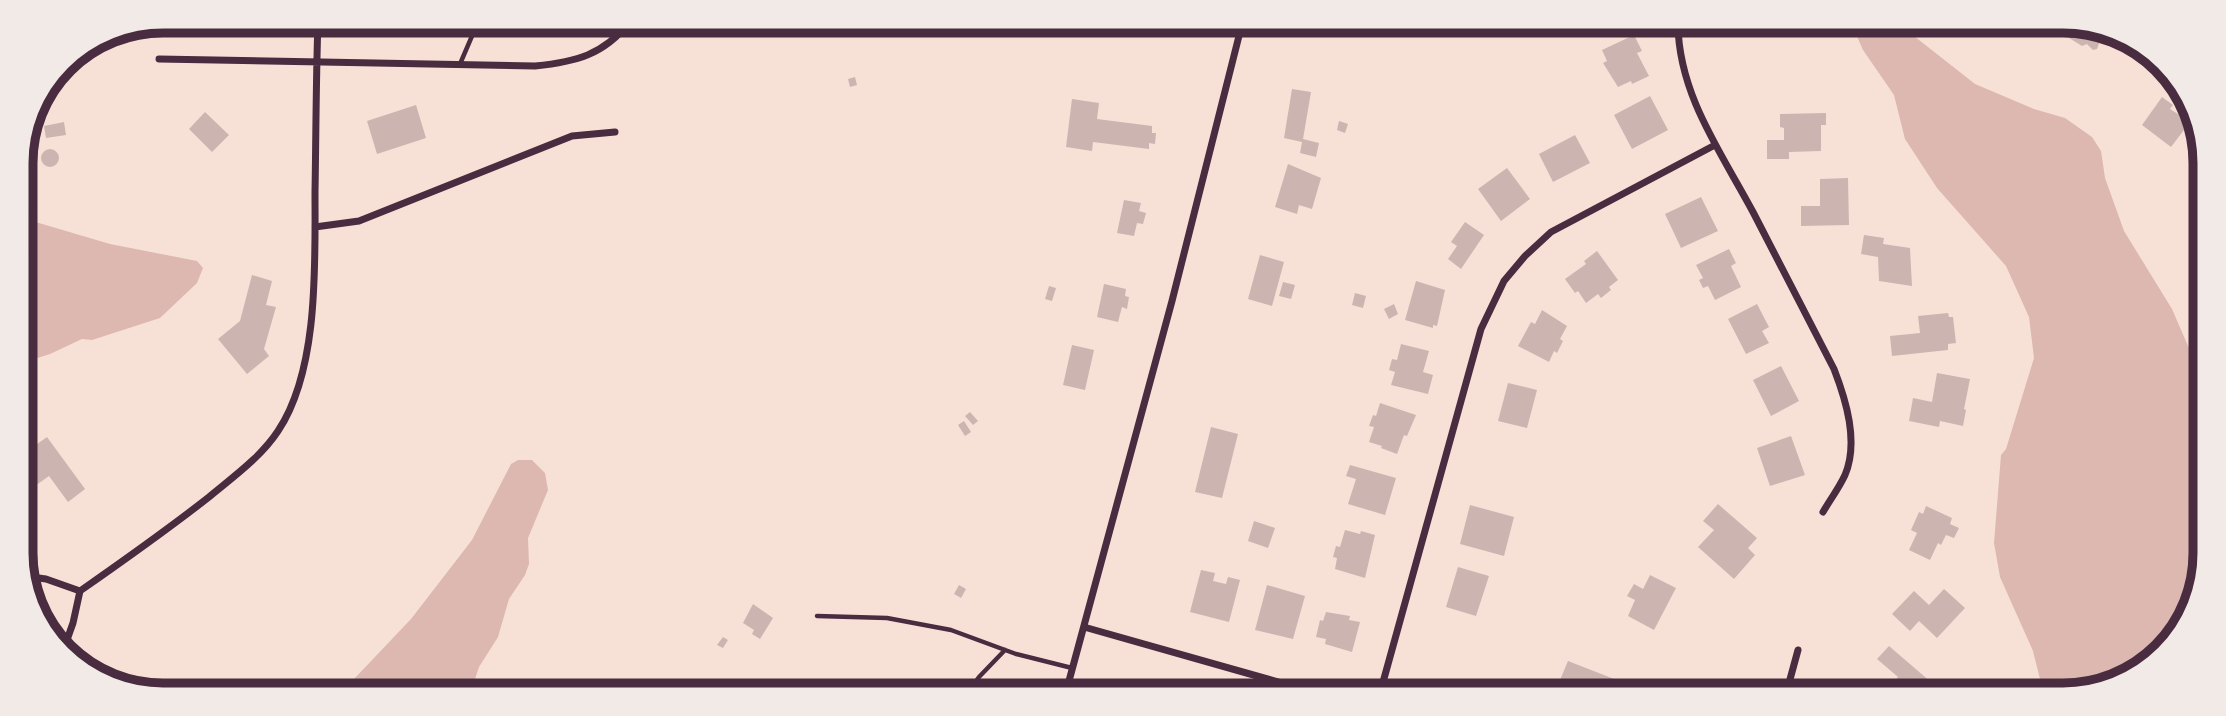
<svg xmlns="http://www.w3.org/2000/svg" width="2226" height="716" font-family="'Exo 2',sans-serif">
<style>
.water{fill:#dcb8b0}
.building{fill:#ccb4b1}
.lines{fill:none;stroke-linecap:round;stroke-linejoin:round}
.service{stroke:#4a2c40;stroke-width:4.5}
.minor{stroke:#4a2c40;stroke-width:7}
.rim{fill:none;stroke:#4a2c40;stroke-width:9}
</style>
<rect width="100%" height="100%" fill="#f7e1d7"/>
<path class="water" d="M1852 25H1900L1975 84 2034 109 2065 118 2092 137 2101 151 2105 178 2124 231 2172 309 2201 376 2200 590 2150 665 2072 695H2044L2033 651 2000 577 1994 543 2001 455 2006 449 2034 358 2029 317 2006 266 1937 188 1905 139 1894 95 1863 50Z
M22 218 110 244 197 261 203 268 197 283 160 318 92 340 82 339 50 354 22 363Z
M518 460H532L545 473 548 490 528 538 529 564 525 575 509 599 498 637 479 667 471 691H339L354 679 411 619 472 540 511 464Z"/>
<path class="building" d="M547 22H568L566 33 546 28Z
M2057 26H2100L2104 29 2097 49 2093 50 2087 44 2082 46 2069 38 2067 34Z
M1634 35 1642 51 1637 53 1649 76 1632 84 1631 81 1618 87 1603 63 1607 61 1602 50Z
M855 77 857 85 850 87 848 79Z
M1292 89 1311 92 1303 139 1319 143 1316 157 1300 153 1302 142 1284 138Z
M1650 96 1668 130 1632 149 1614 115Z
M2162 97 2173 105 2170 109 2181 116 2188 107 2193 117 2189 114 2186 119 2190 122 2171 147 2142 125Z
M1072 99 1099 103 1097 119 1152 126V133H1156L1155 144 1149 143V149L1093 142 1092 151 1066 147Z
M416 105 426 138 377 154 367 121Z
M205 112 229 135 212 152 189 129Z
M1826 113V125H1821V151L1789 152V159H1767V140H1784V128L1780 127V114Z
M1339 121 1348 124 1345 133 1337 130Z
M64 122 66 135 46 138 44 126Z
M1575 135 1590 163 1553 182 1539 154Z
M41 158a9 9 0 1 1 18 0a9 9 0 1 1-18 0Z
M1288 164 1321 178 1312 209 1299 205 1297 214 1275 207Z
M1507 168 1530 199 1501 221 1478 189Z
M1848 178 1849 225 1801 226V206H1820V179Z
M1701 197 1718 231 1681 248 1665 214Z
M1124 200 1141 203 1139 211 1146 213 1143 224 1137 223 1134 236 1117 233Z
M1465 222 1484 235 1461 269 1448 259 1457 246 1451 242Z
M1864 235 1884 238 1883 244 1910 248 1912 286 1879 281 1878 257 1861 254Z
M2202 245V264L2193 258Z
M1729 249 1736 263 1731 266 1741 287 1715 300 1708 286 1703 288 1699 280 1703 278 1696 265Z
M1597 251 1618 280 1609 287 1611 290 1601 298 1598 294 1586 303 1578 291 1575 293 1565 279 1586 264 1584 261Z
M1260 255 1284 262 1272 306 1248 299Z
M252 275 272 281 266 305 276 307 264 349 269 356 247 374 218 339 240 321Z
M1416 281 1445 290 1437 326 1433 325V328L1405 320Z
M1283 282 1295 285 1291 299 1279 296Z
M1104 284 1126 289 1125 296 1129 297 1127 309 1122 307 1118 322 1097 317Z
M1049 286 1056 288 1052 301 1045 299Z
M1355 293 1366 296 1363 308 1352 305Z
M1394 304 1398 314 1389 319 1384 309Z
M1757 304 1769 327 1762 331 1769 343 1746 354 1728 319Z
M1542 310 1567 326 1560 339 1563 341 1557 353 1554 351 1549 362 1518 346 1531 322 1535 324Z
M1948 313 1949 317H1953L1956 343 1948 344V350L1892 356 1890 336 1920 333 1918 316Z
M1401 344 1429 351 1423 372 1433 375 1428 394 1391 385 1395 372 1389 370 1392 359 1397 360Z
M1072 345 1094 350 1085 390 1063 385Z
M1781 366 1799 401 1771 416 1753 380Z
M1937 373 1970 379 1964 409 1966 410 1963 426 1940 421 1939 427 1909 421 1913 398 1932 402Z
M1508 383 1537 390 1527 428 1498 421Z
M1380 403 1416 415 1407 436 1404 435 1397 454 1381 448 1382 446 1369 442 1374 427 1369 426 1373 415 1376 416Z
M970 412 978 421 973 425 965 416Z
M964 421 971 432 965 436 958 425Z
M1211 427 1238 434 1222 498 1195 492Z
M1791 436 1805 475 1770 486 1757 448Z
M47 437 85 489 68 502 49 476 28 491 23 484V454Z
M1350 465 1396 478 1385 515 1348 504 1356 479 1346 476Z
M1718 504 1757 538 1748 548 1755 555 1734 579 1698 547 1714 530 1703 521Z
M1470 505 1514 517 1504 556 1460 544Z
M1926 506 1952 518 1950 524 1959 528 1954 538 1946 535 1941 545 1938 543 1930 560 1909 550 1917 533 1911 530 1919 512 1923 514Z
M1254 521 1275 528 1268 548 1248 541Z
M1345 530 1360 534 1361 531 1375 535 1365 578 1335 569 1337 558 1333 557 1336 546 1340 547Z
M1458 567 1489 576 1476 616 1446 607Z
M1201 570 1215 573 1213 581 1226 584 1228 577 1240 580 1229 622 1190 612Z
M1650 575 1676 588 1654 630 1628 616 1635 600 1627 596 1634 584 1643 589Z
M959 585 966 589 961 598 954 594Z
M1267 585 1305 596 1293 639 1255 630Z
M1944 589 1965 608 1937 638 1919 621 1910 631 1892 614 1914 591 1929 605Z
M753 604 773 618 760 639 752 634 754 630 743 623Z
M1326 612 1350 616 1349 620 1360 622 1352 652 1325 644 1326 639 1316 637 1320 620 1323 621Z
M723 637 728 640 723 648 717 645Z
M1889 646 1939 689 1935 694H1883L1898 677 1877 659Z
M1568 661 1627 684 1624 694H1587L1592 683 1586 681 1583 689 1560 680Z"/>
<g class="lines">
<path class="service" d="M460 64 478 22
M817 616 887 618 951 630 1016 654 1072 668
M968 692 979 677 1005 650"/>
<path class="minor" d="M1678 25C1679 95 1721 152 1753 212 1780 264 1807 316 1834 369 1846 400 1859 442 1845 475 1839 488 1830 500 1823 512
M159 59 535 66C576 62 603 55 630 22
M315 227 359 221 572 136 615 132
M24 576 46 579 80 591 73 623 63 651
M80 591C123 561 167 530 209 497 233 477 261 457 278 431 319 370 315 263 315 192 316 135 316 78 318 21
M1084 627 1317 693
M1066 692 1172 301 1242 24
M1380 693 1481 329 1504 281 1525 256 1551 232 1715 145
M1786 694 1798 650"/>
</g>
<path d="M0 0H2226V716H0ZM163 33H2063A130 130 0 0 1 2193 163V553A130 130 0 0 1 2063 683H163A130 130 0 0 1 33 553V163A130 130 0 0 1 163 33Z" fill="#f1eae7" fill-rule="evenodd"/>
<path class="rim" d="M163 33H2063A130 130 0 0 1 2193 163V553A130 130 0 0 1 2063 683H163A130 130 0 0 1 33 553V163A130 130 0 0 1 163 33Z"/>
</svg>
